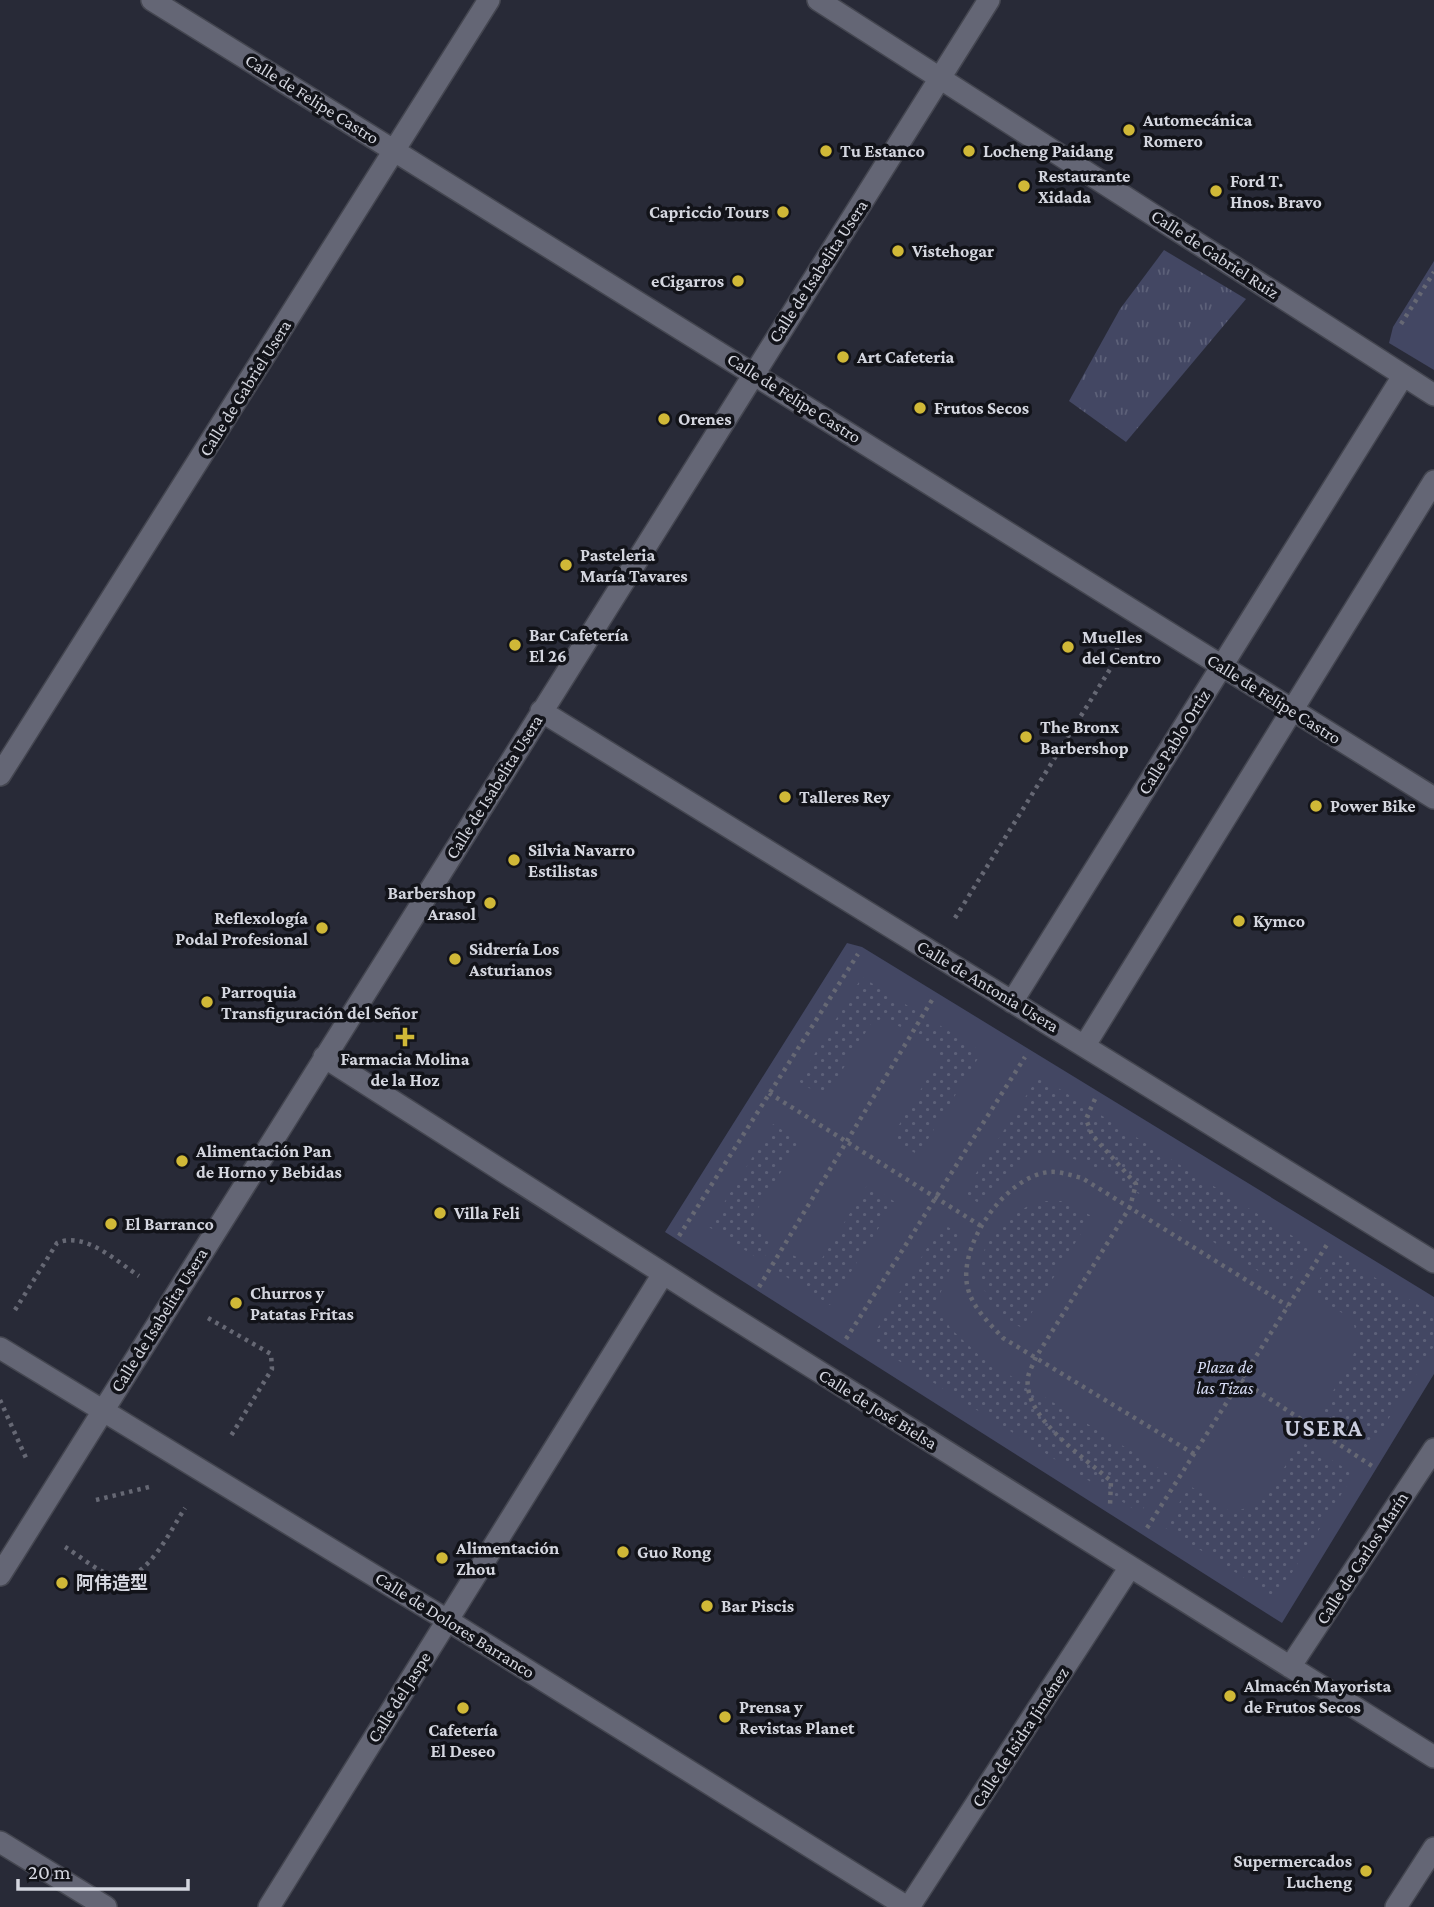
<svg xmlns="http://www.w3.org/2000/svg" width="1434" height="1907" font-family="'Crimson Pro','Noto Sans SC',serif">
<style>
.grass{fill:url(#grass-tufts)}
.park{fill:#434763}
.garden{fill:url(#garden-dots)}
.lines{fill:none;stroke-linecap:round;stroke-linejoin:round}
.minor-casing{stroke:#444650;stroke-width:24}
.path{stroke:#666874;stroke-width:4.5;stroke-dasharray:3.5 5;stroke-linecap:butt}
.minor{stroke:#646675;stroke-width:21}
.poi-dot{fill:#d0b837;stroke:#121319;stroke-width:2.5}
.labels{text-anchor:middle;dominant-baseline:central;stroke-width:7;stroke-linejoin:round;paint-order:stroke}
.street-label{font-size:18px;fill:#d4d6df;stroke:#121319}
.poi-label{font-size:18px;font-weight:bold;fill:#d4d6df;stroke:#121319;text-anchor:start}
.park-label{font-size:18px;font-style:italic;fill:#d8ddf6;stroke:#121319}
.district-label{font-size:24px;font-weight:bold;letter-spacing:2px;fill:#cacdde;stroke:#121319}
</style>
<defs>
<pattern id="grass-tufts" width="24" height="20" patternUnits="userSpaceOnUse" patternTransform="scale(1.75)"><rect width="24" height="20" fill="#434763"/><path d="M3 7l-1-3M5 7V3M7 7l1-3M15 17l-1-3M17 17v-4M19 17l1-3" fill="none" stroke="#5d6179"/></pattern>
<pattern id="garden-dots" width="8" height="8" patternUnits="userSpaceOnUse" patternTransform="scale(1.75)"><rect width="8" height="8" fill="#434763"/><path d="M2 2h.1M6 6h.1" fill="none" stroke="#5d6179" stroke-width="1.8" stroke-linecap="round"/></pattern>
</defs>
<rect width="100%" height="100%" fill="#282a37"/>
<path class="grass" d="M1164 250 1246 299 1126 442 1069 401 1120 309Z"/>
<path class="park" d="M1434 261V370L1389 343 1393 327Z
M847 943 862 947 1434 1297V1374L1282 1623 665 1232Z"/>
<path class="garden" d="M862 977 916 1011 905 1029 883 1019 872 1022 825 1098 798 1081Z
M928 1018 982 1052 918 1155 891 1138 937 1063 936 1052 916 1037Z
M1039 1076 1310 1247 1286 1289 1102 1170 1061 1154H1033L982 1206 964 1192Z
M773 1124 800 1142 753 1216 755 1228 774 1242 762 1261 709 1227Z
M868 1184 895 1202 830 1305 777 1271 788 1253 810 1263 821 1260Z
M1039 1201H1061L1092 1216 1022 1328C955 1291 975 1227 1039 1201Z
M942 1224 963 1235 937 1302 950 1328 982 1358 1168 1474 1140 1513 869 1342Z
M1336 1253 1434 1315V1346L1371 1447 1319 1414 1348 1367 1358 1344 1353 1320 1311 1293Z
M1301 1441 1354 1474 1276 1598 1164 1527 1190 1486 1231 1512 1255 1506 1272 1487Z"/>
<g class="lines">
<g class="minor-casing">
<path id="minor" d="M152 0 1434 798
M818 0 1434 395
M541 711 1434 1262
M0 775 489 0
M1012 1002 1403 376
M1085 1045 1434 481
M324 1057 708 1302 1434 1757
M0 1348 447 1620 907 1907
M0 1575 989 0
M1290 1667 1434 1449
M0 1842 106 1907
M269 1907 663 1274
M909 1907 1130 1567
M1396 1907 1434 1848"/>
</g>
<path class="path" d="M1401 324 1434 272
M955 918 1117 658V648
M769 1093 981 1226
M1095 1099 1086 1119 1092 1135 1136 1184 1130 1207 1036 1357C1034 1363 1029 1371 1028 1377 1022 1417 1085 1458 1111 1481L1110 1506
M679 1236 858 954
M759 1287 932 1000
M15 1310 57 1243C85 1231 116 1261 139 1276
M208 1318 271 1354 272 1369 229 1439
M846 1339 1025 1057
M1241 1380 1375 1468
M0 1400 26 1458
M1194 1454 1003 1338C990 1324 973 1308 968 1289 956 1247 1006 1175 1050 1172 1060 1171 1073 1176 1082 1178L1288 1306
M96 1500 149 1487
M1147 1528 1328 1243
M65 1547C80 1556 99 1573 116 1577 146 1584 171 1529 185 1508"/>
<use href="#minor" class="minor"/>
</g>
<g class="poi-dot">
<circle cx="1129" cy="130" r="7"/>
<circle cx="826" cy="151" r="7"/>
<circle cx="969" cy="151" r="7"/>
<circle cx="1024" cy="186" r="7"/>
<circle cx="1216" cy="191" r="7"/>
<circle cx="783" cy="212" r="7"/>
<circle cx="898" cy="251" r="7"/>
<circle cx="738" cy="281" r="7"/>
<circle cx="843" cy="357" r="7"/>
<circle cx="920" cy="408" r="7"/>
<circle cx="664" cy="419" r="7"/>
<circle cx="566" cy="565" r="7"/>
<circle cx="515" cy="645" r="7"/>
<circle cx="1068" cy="647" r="7"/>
<circle cx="1026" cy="737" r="7"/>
<circle cx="785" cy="797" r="7"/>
<circle cx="1316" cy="806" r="7"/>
<circle cx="514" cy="860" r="7"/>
<circle cx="490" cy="903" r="7"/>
<circle cx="1239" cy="921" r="7"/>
<circle cx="322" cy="928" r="7"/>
<circle cx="455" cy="959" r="7"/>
<circle cx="207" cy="1002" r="7"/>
<path d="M401.5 1026.5h7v7h7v7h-7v7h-7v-7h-7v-7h7z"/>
<circle cx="182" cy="1161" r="7"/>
<circle cx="440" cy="1213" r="7"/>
<circle cx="111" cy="1224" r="7"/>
<circle cx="236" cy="1303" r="7"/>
<circle cx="623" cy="1552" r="7"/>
<circle cx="442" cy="1558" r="7"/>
<circle cx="62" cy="1583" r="7"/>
<circle cx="707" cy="1606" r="7"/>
<circle cx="1230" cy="1696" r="7"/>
<circle cx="463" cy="1708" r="7"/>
<circle cx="725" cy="1717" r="7"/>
<circle cx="1366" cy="1871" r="7"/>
</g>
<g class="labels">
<g class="street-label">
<text transform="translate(312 99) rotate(32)">Calle de Felipe Castro</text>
<text transform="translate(1215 254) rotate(33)">Calle de Gabriel Ruiz</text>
<text transform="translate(818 271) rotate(-57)">Calle de Isabelita Usera</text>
<text transform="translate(245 388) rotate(-58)">Calle de Gabriel Usera</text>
<text transform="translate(794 398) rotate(32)">Calle de Felipe Castro</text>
<text transform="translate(1274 699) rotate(32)">Calle de Felipe Castro</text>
<text transform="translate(1174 742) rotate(-58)">Calle Pablo Ortiz</text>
<text transform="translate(494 787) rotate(-58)">Calle de Isabelita Usera</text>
<text transform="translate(988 986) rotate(31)">Calle de Antonia Usera</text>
<text transform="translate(159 1320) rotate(-58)">Calle de Isabelita Usera</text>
<text transform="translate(878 1409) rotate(32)">Calle de José Bielsa</text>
<text transform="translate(1362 1558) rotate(-57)">Calle de Carlos Marín</text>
<text transform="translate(455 1625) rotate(32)">Calle de Dolores Barranco</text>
<text transform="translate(399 1697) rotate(-58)">Calle del Jaspe</text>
<text transform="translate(1020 1737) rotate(-57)">Calle de Isidra Jiménez</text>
</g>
<g class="poi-label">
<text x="1143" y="120">Automecánica<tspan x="1143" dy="21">Romero</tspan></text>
<text x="840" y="151">Tu Estanco</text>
<text x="983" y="151">Locheng Paidang</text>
<text x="1038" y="176">Restaurante<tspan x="1038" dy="21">Xidada</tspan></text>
<text x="1230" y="181">Ford T.<tspan x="1230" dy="21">Hnos. Bravo</tspan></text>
<text x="769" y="212" text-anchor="end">Capriccio Tours</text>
<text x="912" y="251">Vistehogar</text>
<text x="724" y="281" text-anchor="end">eCigarros</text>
<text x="857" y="357">Art Cafeteria</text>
<text x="934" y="408">Frutos Secos</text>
<text x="678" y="419">Orenes</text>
<text x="580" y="555">Pasteleria<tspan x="580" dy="21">María Tavares</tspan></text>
<text x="529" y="635">Bar Cafetería<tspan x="529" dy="21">El 26</tspan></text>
<text x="1082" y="637">Muelles<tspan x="1082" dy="21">del Centro</tspan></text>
<text x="1040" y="727">The Bronx<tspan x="1040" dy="21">Barbershop</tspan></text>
<text x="799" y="797">Talleres Rey</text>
<text x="1330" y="806">Power Bike</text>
<text x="528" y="850">Silvia Navarro<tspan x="528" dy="21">Estilistas</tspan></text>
<text x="476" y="893" text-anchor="end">Barbershop<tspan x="476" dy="21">Arasol</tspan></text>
<text x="308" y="918" text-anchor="end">Reflexología<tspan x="308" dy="21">Podal Profesional</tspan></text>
<text x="1253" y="921">Kymco</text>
<text x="469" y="949">Sidrería Los<tspan x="469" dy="21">Asturianos</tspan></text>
<text x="221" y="992">Parroquia<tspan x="221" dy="21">Transfiguración del Señor</tspan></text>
<text x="405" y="1059" text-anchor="middle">Farmacia Molina<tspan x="405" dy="21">de la Hoz</tspan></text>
<text x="196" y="1151">Alimentación Pan<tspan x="196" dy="21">de Horno y Bebidas</tspan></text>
<text x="454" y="1213">Villa Feli</text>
<text x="125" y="1224">El Barranco</text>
<text x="250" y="1293">Churros y<tspan x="250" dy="21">Patatas Fritas</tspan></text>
<text x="456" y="1548">Alimentación<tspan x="456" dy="21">Zhou</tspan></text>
<text x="637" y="1552">Guo Rong</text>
<text x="76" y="1583">阿伟造型</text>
<text x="721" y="1606">Bar Piscis</text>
<text x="1244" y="1686">Almacén Mayorista<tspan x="1244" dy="21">de Frutos Secos</tspan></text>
<text x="739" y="1707">Prensa y<tspan x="739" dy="21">Revistas Planet</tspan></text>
<text x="463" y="1730" text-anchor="middle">Cafetería<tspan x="463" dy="21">El Deseo</tspan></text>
<text x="1352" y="1861" text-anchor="end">Supermercados<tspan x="1352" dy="21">Lucheng</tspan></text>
</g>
<g class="park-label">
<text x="1225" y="1367">Plaza de<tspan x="1225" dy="21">las Tizas</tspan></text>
</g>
<g class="district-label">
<text x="1324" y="1427">USERA</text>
</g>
</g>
<path d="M18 1879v10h170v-10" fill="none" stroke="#d4d6df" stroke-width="3.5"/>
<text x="28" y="1879" font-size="21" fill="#d4d6df" stroke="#121319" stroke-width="5" paint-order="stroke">20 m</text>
</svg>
